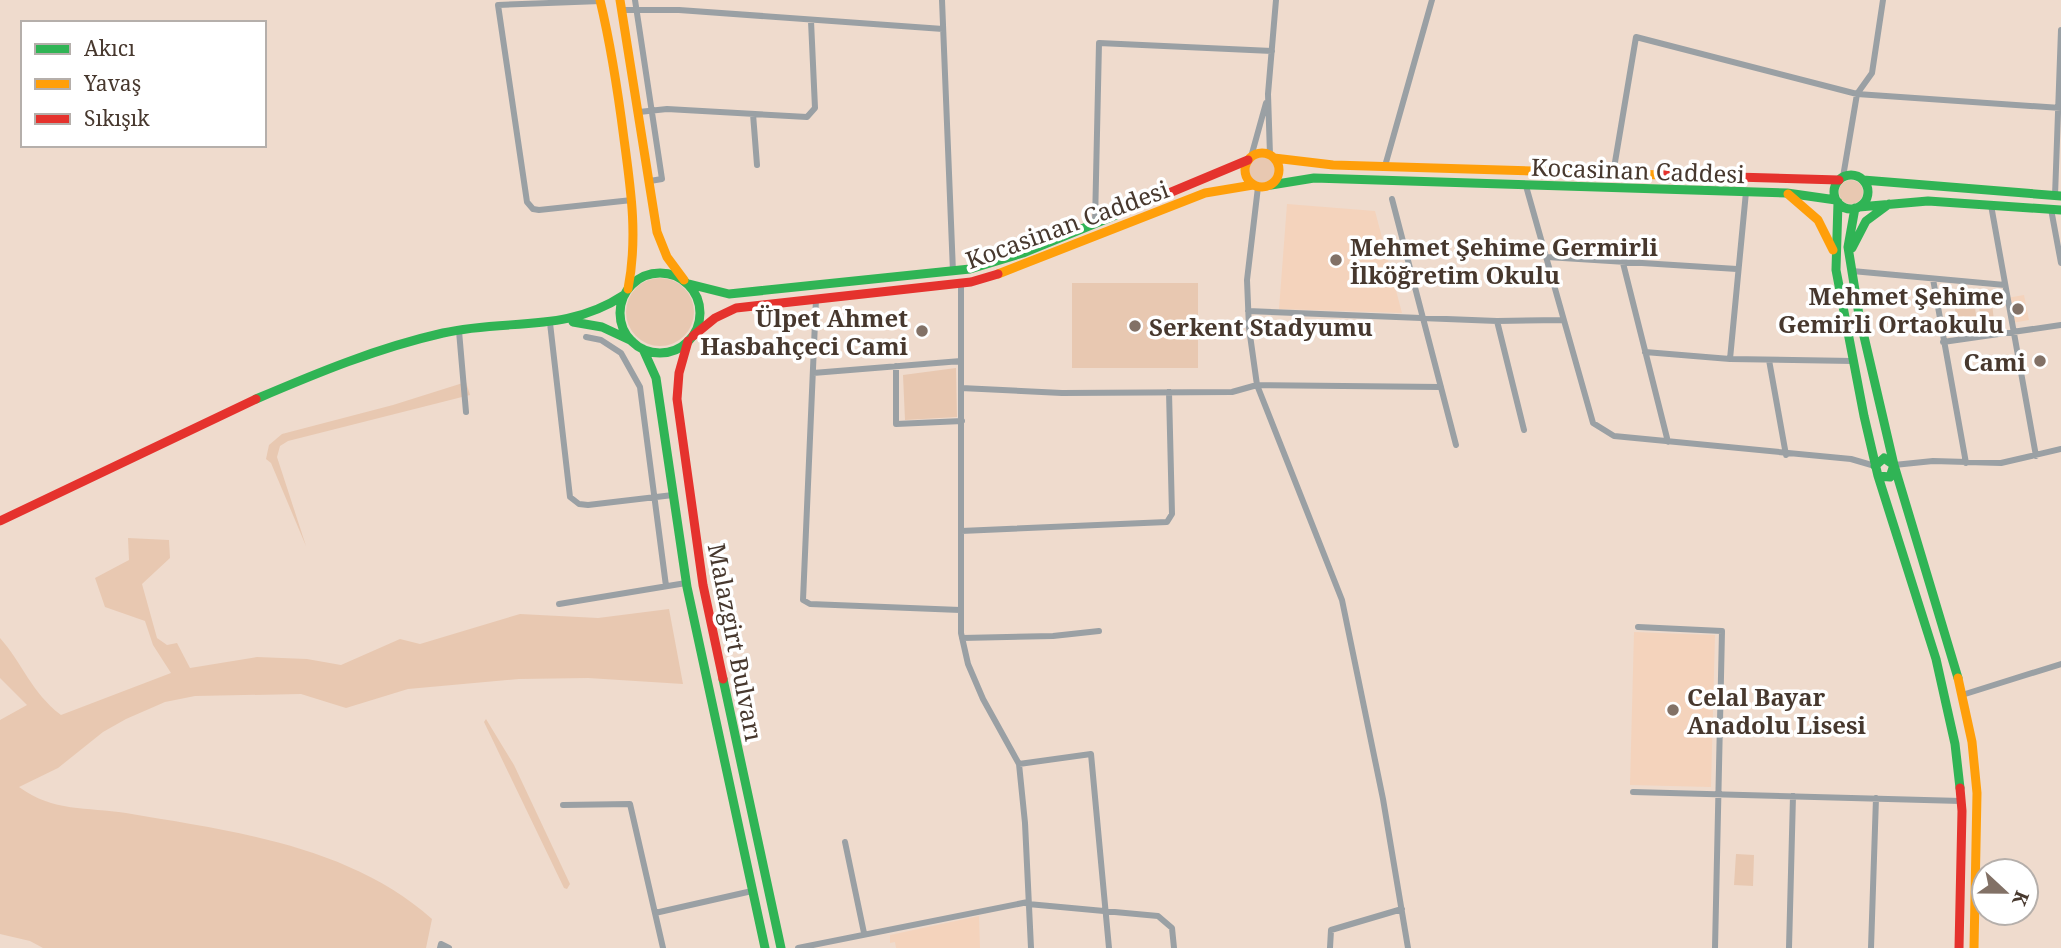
<svg xmlns="http://www.w3.org/2000/svg" width="2061" height="948" font-family="'Noto Serif',serif">
<style>
.built{fill:#f4d3bc}
.green{fill:#e8c8b1}
.lines{fill:none;stroke-linecap:round;stroke-linejoin:round}
.street{stroke:#9aa0a4;stroke-width:6}
.fast{stroke:#30b455;stroke-width:9}
.slow{stroke:#ff9f0a;stroke-width:9}
.jam{stroke:#e5322d;stroke-width:9}
.poi-dot{fill:#827166;stroke:#fff;stroke-width:2.5}
.labels{text-anchor:middle;dominant-baseline:central;stroke-width:7;stroke-linejoin:round;paint-order:stroke}
.street-label{font-size:24px;fill:#47382e;stroke:#fff}
.poi-label{font-size:24px;font-weight:bold;fill:#47382e;stroke:#fff;text-anchor:start}
</style>
<rect width="100%" height="100%" fill="#efdbcd"/>
<path class="built" d="M1287 204 1375 211 1402 313 1279 309Z
M2024 295 2029 320 2012 323 2007 298Z
M1634 632 1715 635 1711 787 1630 785Z
M979 916 980 948H896L895 942 890 943V935Z"/>
<path class="green" d="M1249 170a13 13 0 1 1 26 0a13 13 0 1 1-26 0Z
M1839 192a12 12 0 1 1 24 0a12 12 0 1 1-24 0Z
M626 312a34 34 0 1 1 68 0a34 34 0 1 1-68 0Z
M1072 283H1198V368H1072Z
M1974 299 1978 331 1958 333 1954 302Z
M1992 304 1995 328 1982 330 1979 306Z
M956 368 957 417 905 420 903 375Z
M466 382 470 395 288 441 280 446 277 457 306 546 271 463 266 459 269 445 282 434 393 405Z
M128 538 169 540 170 558 142 584 157 638 167 645 177 643 190 668 257 657 307 659 341 665 400 639 420 644 520 614 598 618 669 609 683 684 588 678 519 679 408 689 346 708 301 694 195 696 165 702 126 719 103 732 58 768 19 787C53 812 87 807 126 813 231 831 349 845 432 919L426 948H43L30 941 0 934V720L27 705 0 678V638C23 664 31 692 61 715L171 673 153 645 145 621 105 607 95 578 129 560Z
M486 719 514 765 570 884 567 889 564 888 484 722Z
M1736 854 1754 855 1753 886 1734 885Z"/>
<g class="lines">
<path class="street" d="M635 0 662 179 650 181
M942 0 953 272
M601 1 498 5 527 202 533 209 539 210 632 200
M622 10H679L943 29
M639 112 667 109 807 117 815 108 811 21
M753 114 757 165
M1270 155 1268 94 1276 0
M1251 157 1266 103
M1385 166 1432 0
M1613 174 1636 37 1857 94 2061 108
M1843 177 1857 94 1872 73 1883 0
M1526 186 1593 423 1614 436 1851 459 1875 466
M1258 187 1247 280 1249 328 1257 385 1342 600 1383 799 1408 948
M1746 192 1730 359 1853 361
M2055 196 2061 30
M1392 199 1456 445
M1991 205 2036 456
M2051 209 2061 263
M1095 223 1099 43 1272 51
M1547 257 1737 269
M1623 263 1668 442
M1852 271 2005 285
M1933 279 1966 463
M961 284V633L968 664 983 699 1019 764 1025 823 1031 948
M816 299 803 600 810 604 960 610
M1248 311 1497 321 1563 320
M1497 321 1524 430
M550 323 570 497 579 504 588 505 673 495
M459 331 466 412
M586 337 601 340 621 353 640 387 666 586
M1943 342 2061 325
M1645 352 1730 359
M1769 360 1786 455
M896 366V424L962 421
M813 373 961 361
M961 388 1062 393 1232 392 1257 385 1441 387
M1894 465 1933 461 2001 463 2061 449
M961 531 1167 522 1172 514 1169 392
M559 604 686 583
M1638 627 1722 631 1715 948
M962 638 1053 636 1099 631
M1962 695 2061 664
M1019 764 1091 754 1109 948
M1633 792 1961 801
M563 805 630 804 663 948
M845 842 864 933
M1028 904 1158 916 1172 928 1174 948
M655 913 752 891
M440 948 441 944 449 948
M798 948 1028 902
M1330 948 1331 930 1402 909
M1789 948 1793 796
M1871 948 1876 798"/>
<path class="fast" d="M1834 192a17 17 0 1 1 34 0a17 17 0 1 1-34 0Z
M1863 180 2061 196
M1271 185 1314 178 1787 193 1836 200
M1838 202 1836 270 1864 416 1878 476 1936 659 1955 744 1960 788
M1859 207 1928 201 2061 210
M1855 208 1848 247 1859 315 1894 465 1958 678
M1852 248 1866 221 1889 204
M620 313a40 40 0 1 1 80 0a40 40 0 1 1-80 0Z
M689 284 729 294 970 269 1023 253 1138 206
M573 322 602 327 632 341
M643 349 656 378 687 587 765 948
M256 399C317 373 377 348 443 333 508 318 565 334 624 295
M1875 466 1884 458 1894 465 1890 477 1878 476
M723 679 781 948"/>
<path class="slow" d="M600 0C611 46 618 92 624 139 631 190 638 238 628 289
M620 0 657 232 667 257 684 280
M1245 170a17 17 0 1 1 34 0a17 17 0 1 1-34 0Z
M1274 158 1333 165 1663 175
M1788 194 1818 220 1833 250
M998 274 1205 193 1253 185
M1958 678 1972 742 1977 793 1974 948"/>
<path class="jam" d="M1663 175 1839 180
M1138 206 1248 160
M693 336 715 318 736 308 971 282 998 274
M688 341 679 373 677 399 703 585 723 679
M0 521 256 399
M1959 948 1962 811 1960 788"/>
</g>
<g class="poi-dot">
<circle cx="1336" cy="260" r="7"/>
<circle cx="2018" cy="309" r="7"/>
<circle cx="1135" cy="326" r="7"/>
<circle cx="922" cy="331" r="7"/>
<circle cx="2040" cy="361" r="7"/>
<circle cx="1673" cy="710" r="7"/>
</g>
<g class="labels">
<g class="street-label">
<text transform="translate(1638 170) rotate(2)">Kocasinan Caddesi</text>
<text transform="translate(1067 224) rotate(-20)">Kocasinan Caddesi</text>
<text transform="translate(736 642) rotate(79)">Malazgirt Bulvarı</text>
</g>
<g class="poi-label">
<text x="1350" y="246">Mehmet Şehime Germirli<tspan x="1350" dy="28">İlköğretim Okulu</tspan></text>
<text x="2004" y="295" text-anchor="end">Mehmet Şehime<tspan x="2004" dy="28">Gemirli Ortaokulu</tspan></text>
<text x="908" y="317" text-anchor="end">Ülpet Ahmet<tspan x="908" dy="28">Hasbahçeci Cami</tspan></text>
<text x="1149" y="326">Serkent Stadyumu</text>
<text x="2026" y="361" text-anchor="end">Cami</text>
<text x="1687" y="696">Celal Bayar<tspan x="1687" dy="28">Anadolu Lisesi</tspan></text>
</g>
</g>
<rect x="21" y="21" width="245" height="126" fill="#ffffff" stroke="#b5afab" stroke-width="2"/>
<rect x="35" y="44" width="35" height="10" fill="#30b455" stroke="#b5afab" stroke-width="2"/>
<text x="84" y="56" font-size="21" fill="#47382e">Akıcı</text>
<rect x="35" y="79" width="35" height="10" fill="#ff9f0a" stroke="#b5afab" stroke-width="2"/>
<text x="84" y="91" font-size="21" fill="#47382e">Yavaş</text>
<rect x="35" y="114" width="35" height="10" fill="#e5322d" stroke="#b5afab" stroke-width="2"/>
<text x="84" y="126" font-size="21" fill="#47382e">Sıkışık</text>
<g transform="translate(2005 892) rotate(112)"><circle r="33" fill="#ffffff" stroke="#b5afab" stroke-width="2"/>
<path d="M0-5L12 26L0 18L-12 26Z" fill="#827166"/>
<text y="-10" font-size="19" font-weight="bold" text-anchor="middle" fill="#47382e">K</text>
</g>
</svg>
